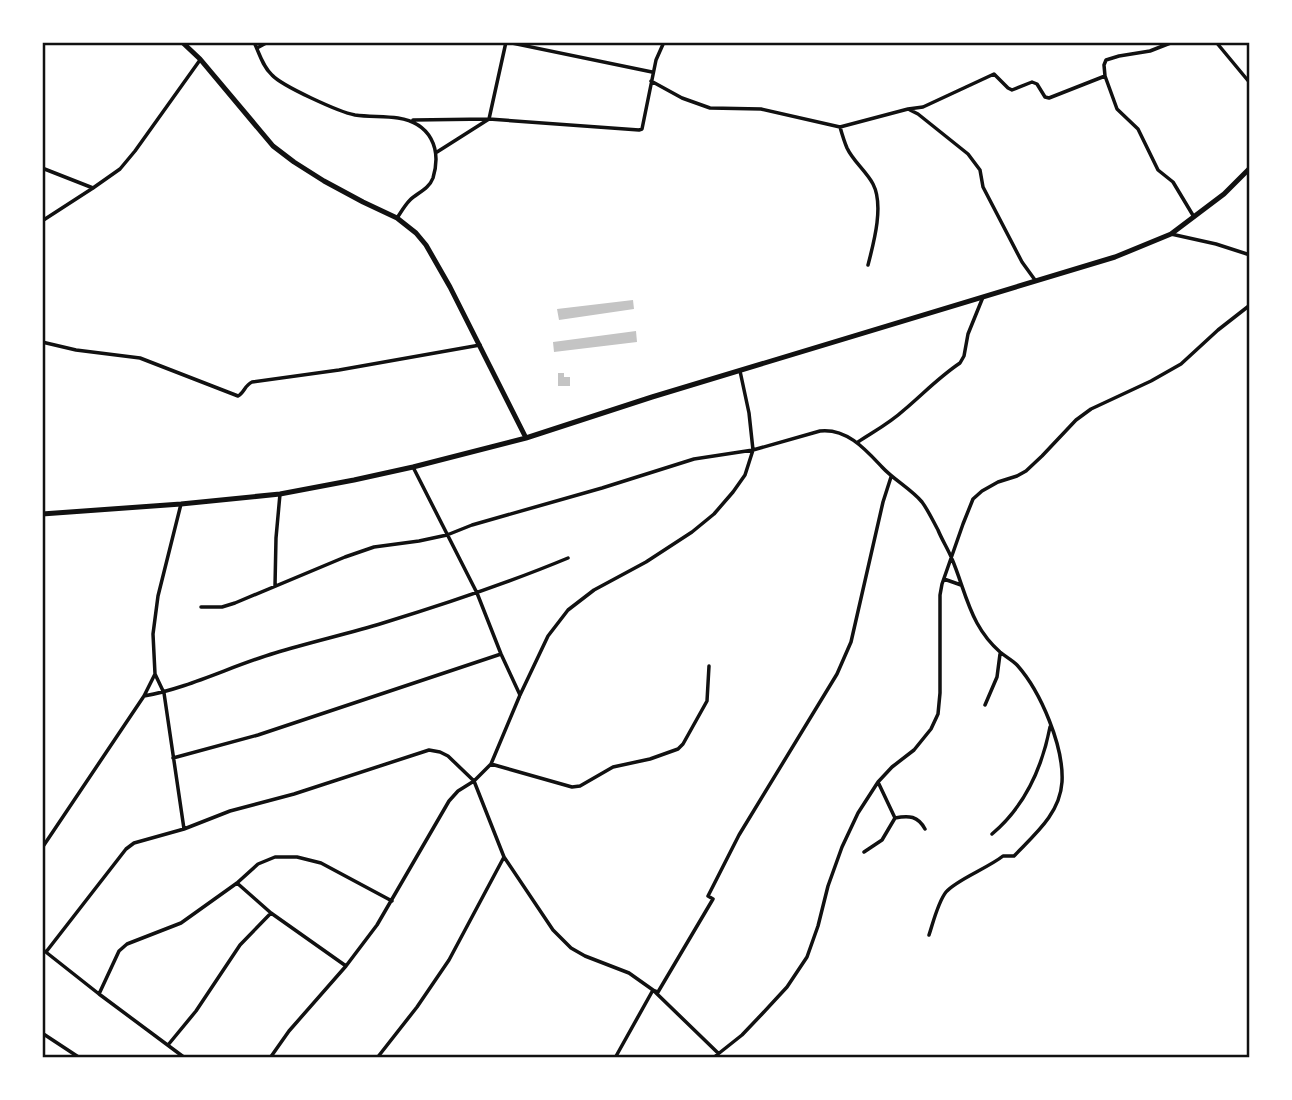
<svg xmlns="http://www.w3.org/2000/svg" width="1292" height="1100" font-family="'Varela Round',sans-serif">
<style>
.building{fill:#c4c4c4}
.lines{fill:none;stroke-linecap:round;stroke-linejoin:round}
.minor{stroke:#111;stroke-width:3.5}
.trunk{stroke:#111;stroke-width:5}
.neatline{fill:none;stroke:#111;stroke-width:2.5}
</style>
<rect width="100%" height="100%" fill="#fff"/>
<path class="building" d="M633 300 634 309 559 320 557 309Z
M636 331 637 342 554 352 553 342Z
M558 373H564V377H570V386H558Z"/>
<g class="lines">
<path class="minor" d="M254 42C259 53 263 67 272 75 282 86 339 112 355 115 369 117 384 116 398 118 430 123 442 148 433 178 429 189 417 193 410 200 405 205 401 212 397 218
M507 42 652 72
M1173 42 1150 51 1119 56 1106 60 1104 65 1105 76 1117 109 1138 129 1158 170 1173 182 1194 217
M1216 42 1250 83
M257 48 268 42
M651 81 682 98 710 108 761 109 840 127 908 109 923 107 994 74 1008 88 1012 90 1032 82 1037 84 1045 97 1049 98 1105 76
M910 110 918 114 968 154 980 170 983 187 1022 262 1035 280
M413 120 489 119 506 42
M840 127C842 134 844 141 847 148 853 161 866 171 873 184 884 205 874 242 868 265
M437 152 489 119 639 130 642 129 656 60 664 42
M42 168 93 188
M42 221 93 188 120 169 135 151 200 60
M1171 234 1216 244 1250 255
M42 342 76 350 140 358 238 396C244 393 245 385 252 382L339 370 480 345
M858 442C873 432 890 423 904 410 923 394 939 377 960 363L964 356 968 334 983 297
M413 467 477 593 501 654 520 695
M944 579 961 585
M275 586 276 538 280 494
M201 607H222L235 603 345 557 374 547 419 541 447 535 472 525 602 488 694 459 753 450 820 431C847 428 866 450 882 467 894 480 911 489 922 502 928 510 933 521 938 530 942 540 948 549 952 559 961 580 966 603 977 623 983 634 991 644 1000 652 1006 657 1012 660 1017 665 1041 692 1064 747 1062 782 1060 814 1034 835 1014 856H1003C988 868 956 880 946 892 938 902 933 923 929 935
M155 674 164 693 184 829
M144 696C189 688 231 666 275 653 311 642 347 634 383 623 445 604 508 583 568 558
M985 705 997 677 1000 654
M173 758 258 735 501 654
M491 764 572 787 580 786 613 767 650 759 678 749 683 744 707 701 709 666
M878 782 895 818
M992 834C1024 807 1042 768 1050 727
M42 848 144 696 155 674 153 634 158 596 181 504
M864 852 882 840 895 818C909 815 918 816 925 829
M237 883 271 913 346 966
M42 949 99 994 185 1058
M46 952 126 849 134 843 184 829 230 811 294 794 429 750 440 752 448 756 474 781 504 857 553 930 571 948 585 956 629 973 653 990 718 1053
M99 994 119 951 127 944 181 923 237 883 258 864 275 857H297L321 863 392 901
M42 1033 80 1058
M168 1045 196 1011 240 945 271 913
M270 1058 289 1031 346 966 377 925 449 801 458 791 474 781 491 764 520 695 548 636 568 610 594 590 646 562 692 532 714 514 733 492 745 475 753 450 749 413 740 371
M377 1058 417 1007 449 960 504 857
M615 1058 653 990 658 992 713 899 708 896 739 835 837 674 851 642 883 502 891 477
M713 1058 742 1035 762 1014 787 987 807 957 818 926 828 886 842 847 858 813 878 782 892 767 914 750 931 729 938 714 940 693V595L942 584 963 524 973 499 982 491 998 482 1017 476 1026 471 1042 456 1076 420 1091 409 1151 381 1181 364 1218 330 1250 305"/>
<path class="trunk" d="M182 42 200 59 273 146 294 162 324 181 363 202 397 218 416 233 426 245 450 287 526 438
M42 514 181 504 280 494 354 480 413 467 526 438 652 397 1115 257 1171 234 1224 194 1250 168"/>
</g>
<rect width="1292" height="1100" fill="none" stroke="#ffffff" stroke-width="88"/>
<rect x="44" y="44" width="1204" height="1012" class="neatline"/>
</svg>
